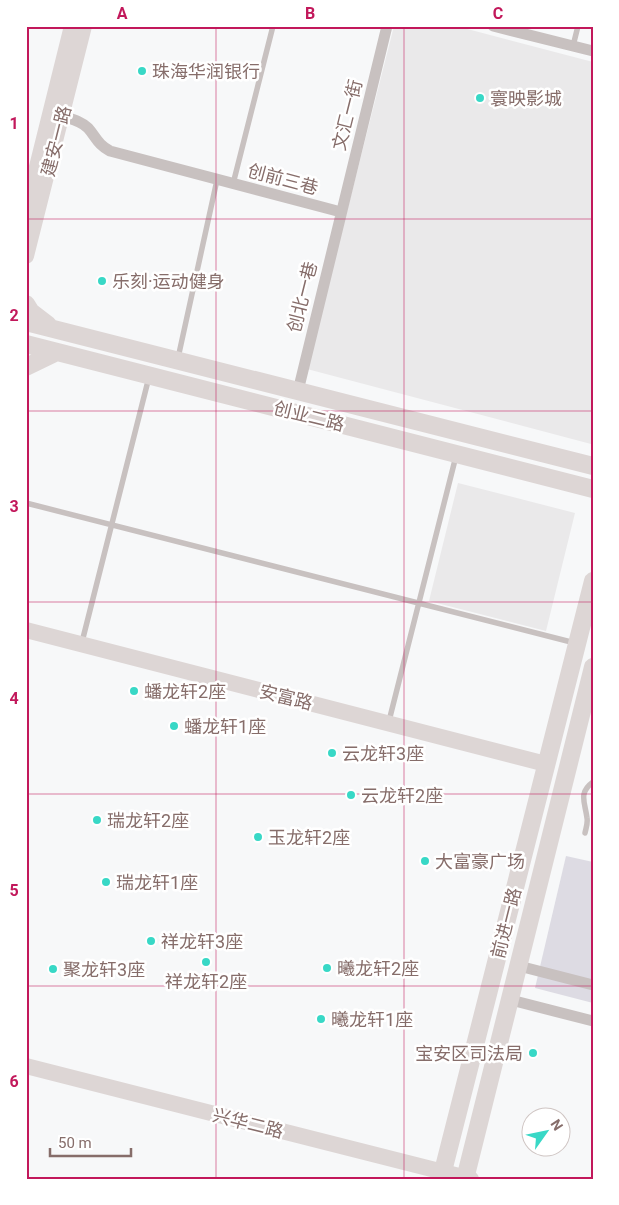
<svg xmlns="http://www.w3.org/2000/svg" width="619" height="1205" font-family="Roboto,'Noto Sans SC',sans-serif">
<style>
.built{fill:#eae9ea}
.green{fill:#dddbe3}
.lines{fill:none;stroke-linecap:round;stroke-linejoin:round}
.lane{stroke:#c8c1c0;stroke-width:5.5}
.street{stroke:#c8c1c0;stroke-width:11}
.secondary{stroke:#ddd6d5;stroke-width:16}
.primary{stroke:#ddd6d5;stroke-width:18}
.grid{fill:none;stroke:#c2185b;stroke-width:1;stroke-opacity:0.55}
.poi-dot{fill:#38d8c6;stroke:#fff;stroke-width:2}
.labels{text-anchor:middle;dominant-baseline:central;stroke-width:5;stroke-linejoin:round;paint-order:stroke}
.poi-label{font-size:18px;fill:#866d6a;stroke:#fff;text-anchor:start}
.street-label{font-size:18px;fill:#866d6a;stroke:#fff}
.neatline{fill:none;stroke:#c2185b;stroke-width:2}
.grid-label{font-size:16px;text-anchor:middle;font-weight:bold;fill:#c2185b}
</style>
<rect width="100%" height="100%" fill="#f7f8f9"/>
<path class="built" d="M394 26H456L593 62V436L591 444 307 369Z
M458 483 575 513 546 631 429 601Z"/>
<path class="green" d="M566 856 593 862V1003L535 988Z"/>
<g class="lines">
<path class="lane" d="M573 46 578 26
M233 184 273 26
M178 358 217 180
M26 503 575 643
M82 642 149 377
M389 721 456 456
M585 833C586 828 588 823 587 818 585 802 578 793 593 782"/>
<path class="street" d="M493 26 593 51
M62 116C71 119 81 121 88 128 96 137 98 145 110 151L341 212
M298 391 387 26
M519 966 593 985
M511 1000 593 1021"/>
<path class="secondary" d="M26 211 72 26
M26 256 84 26
M26 630 546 764
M26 1066 471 1179"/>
<path class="primary" d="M26 304 31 312 48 325
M26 322 593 466
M26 344 593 489
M26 367 57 352
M441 1179 593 581
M465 1179 593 667"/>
</g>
<path class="grid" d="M216 26V1179M404 26V1179M26 219H593M26 411H593M26 602H593M26 794H593M26 986H593"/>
<g class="poi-dot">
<circle cx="142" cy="71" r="5"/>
<circle cx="480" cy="98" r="5"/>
<circle cx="102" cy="281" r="5"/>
<circle cx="134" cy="691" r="5"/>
<circle cx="174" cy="726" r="5"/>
<circle cx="332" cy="753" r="5"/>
<circle cx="351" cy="795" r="5"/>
<circle cx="97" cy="820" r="5"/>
<circle cx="258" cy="837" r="5"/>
<circle cx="425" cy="861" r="5"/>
<circle cx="106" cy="882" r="5"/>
<circle cx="151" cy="941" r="5"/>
<circle cx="206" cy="962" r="5"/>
<circle cx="327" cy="968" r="5"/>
<circle cx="53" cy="969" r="5"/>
<circle cx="321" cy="1019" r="5"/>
<circle cx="533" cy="1053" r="5"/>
</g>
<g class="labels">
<g class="poi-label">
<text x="152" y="71">珠海华润银行</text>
<text x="490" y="98">寰映影城</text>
<text x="112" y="281">乐刻·运动健身</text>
<text x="144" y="691">蟠龙轩2座</text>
<text x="184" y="726">蟠龙轩1座</text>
<text x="342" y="753">云龙轩3座</text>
<text x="361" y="795">云龙轩2座</text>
<text x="107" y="820">瑞龙轩2座</text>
<text x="268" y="837">玉龙轩2座</text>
<text x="435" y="861">大富豪广场</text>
<text x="116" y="882">瑞龙轩1座</text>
<text x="161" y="941">祥龙轩3座</text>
<text x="337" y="968">曦龙轩2座</text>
<text x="63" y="969">聚龙轩3座</text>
<text x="206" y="981" text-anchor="middle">祥龙轩2座</text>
<text x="331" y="1019">曦龙轩1座</text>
<text x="523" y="1053" text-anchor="end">宝安区司法局</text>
</g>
<g class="street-label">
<text transform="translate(347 115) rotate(-76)">文汇一街</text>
<text transform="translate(56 141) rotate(-76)">建安一路</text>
<text transform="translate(283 179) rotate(15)">创前三巷</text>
<text transform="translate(302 297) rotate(-76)">创北一巷</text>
<text transform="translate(309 416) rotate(14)">创业二路</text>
<text transform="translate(286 697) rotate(14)">安富路</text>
<text transform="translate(506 923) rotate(-76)">前进一路</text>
<text transform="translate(248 1123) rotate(14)">兴华二路</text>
</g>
</g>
<rect width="619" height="1205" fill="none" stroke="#ffffff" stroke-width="55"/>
<g transform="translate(546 1132) rotate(57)"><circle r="24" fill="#ffffff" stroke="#cfc5c3"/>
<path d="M0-4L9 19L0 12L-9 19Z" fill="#38d8c6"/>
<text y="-8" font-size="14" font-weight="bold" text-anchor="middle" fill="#866d6a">N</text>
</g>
<path d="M50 1148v8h81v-8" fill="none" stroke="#866d6a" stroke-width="2.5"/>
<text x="58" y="1148" font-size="15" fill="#866d6a" stroke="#ffffff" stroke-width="4" paint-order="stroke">50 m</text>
<rect x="28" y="28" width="564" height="1150" class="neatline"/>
<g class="grid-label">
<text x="122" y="19">A</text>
<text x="310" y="19">B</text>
<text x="498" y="19">C</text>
<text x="14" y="129">1</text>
<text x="14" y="321">2</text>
<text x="14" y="512">3</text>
<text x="14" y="704">4</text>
<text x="14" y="896">5</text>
<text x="14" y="1087">6</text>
</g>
</svg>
